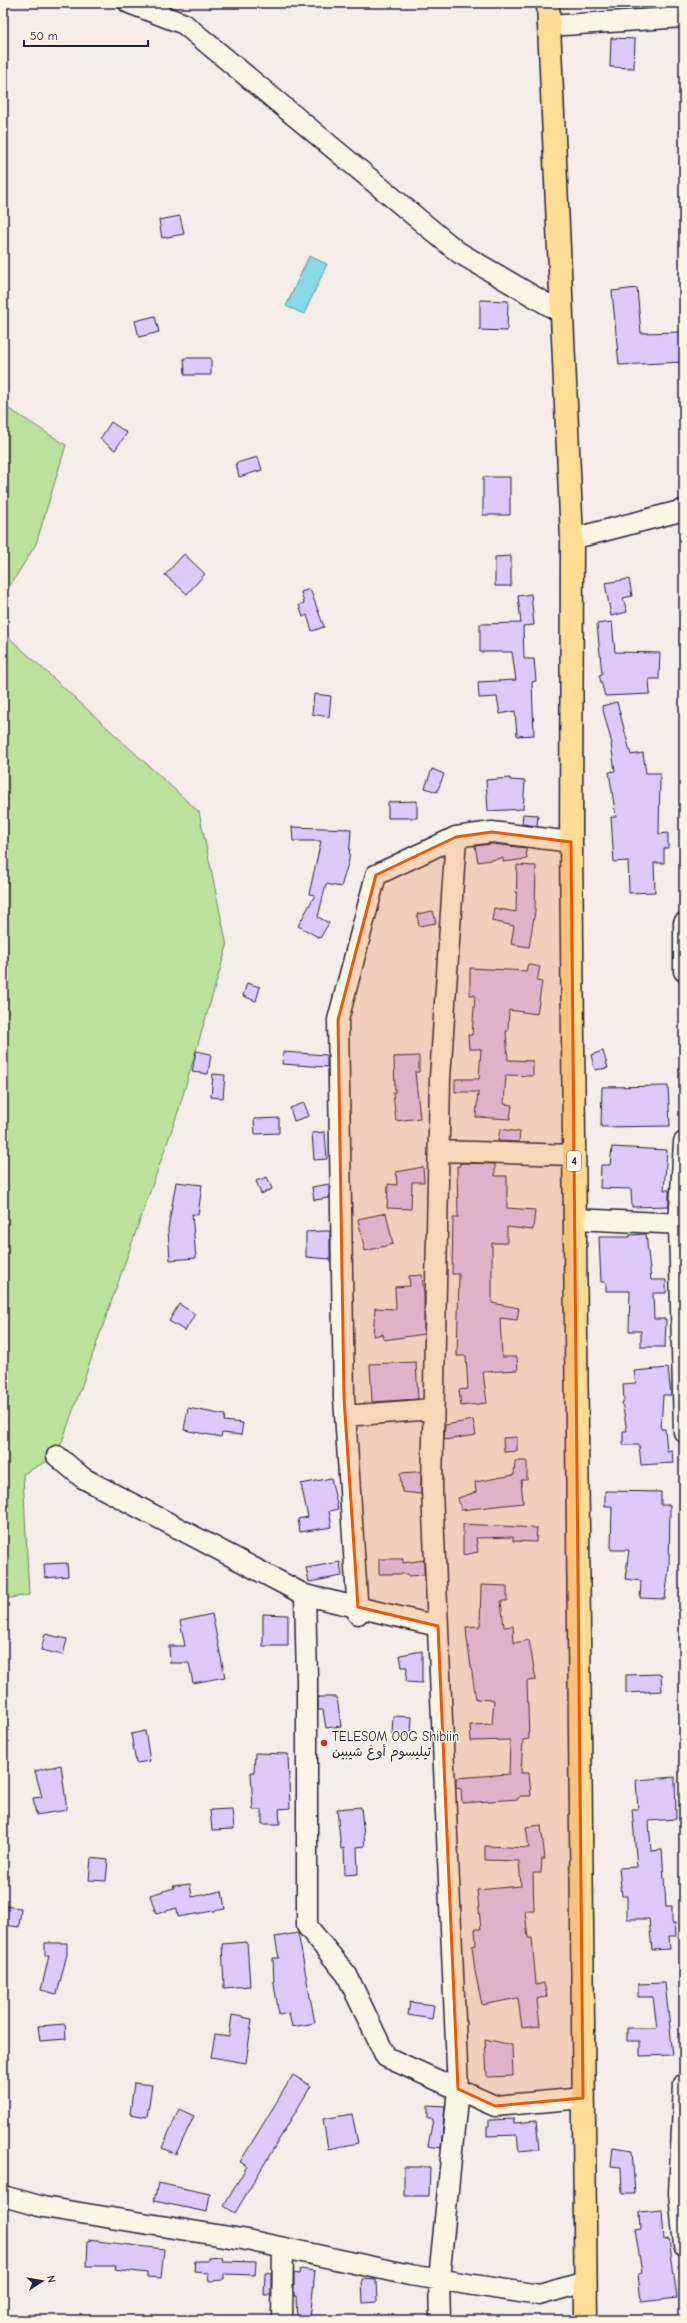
<svg xmlns="http://www.w3.org/2000/svg" width="687" height="2323" font-family="'Comic Neue','Playpen Sans Arabic',sans-serif">
<style>
.green{fill:#bce19c;stroke:#6f826c}
.water{fill:#8adae6;stroke:#6090a2}
.building{fill:#dfc9fa;stroke:#22223b}
.lines{fill:none;stroke-linecap:round;stroke-linejoin:round}
.minor-casing{stroke:#22223b;stroke-width:23}
.trunk-casing{stroke:#22223b;stroke-width:25}
.minor{stroke:#fcf5e5;stroke-width:20}
.trunk{stroke:#ffdd96;stroke-width:22}
.marked{fill:#e8590c;fill-opacity:0.2;stroke:#e8590c;stroke-width:3;stroke-linejoin:round}
.poi-dot{fill:#c8321e;stroke:#fcf5e5;stroke-width:1.5}
.labels{text-anchor:middle;dominant-baseline:central;stroke-width:3;stroke-linejoin:round;paint-order:stroke}
.shield{fill:#fcf5e5;stroke:#63616e;stroke-width:1}
.shield-label{font-size:12px;font-weight:bold;fill:#22223b}
.poi-label{font-size:13px;fill:#22223b;stroke:#fcf5e5;text-anchor:start}
</style>
<rect width="100%" height="100%" fill="#f6ece9"/>
<filter id="ink" filterUnits="userSpaceOnUse"><feTurbulence type="fractalNoise" baseFrequency=".025" numOctaves="2"/><feDisplacementMap in="SourceGraphic" scale="8" xChannelSelector="R" yChannelSelector="G"/><feConvolveMatrix kernelMatrix="1 2 1 2 8 2 1 2 1" color-interpolation-filters="sRGB"/></filter>
<g filter="url(#ink)">
<path class="green" d="M3 405 66 445 36 544 3 597Z
M3 632 199 812 227 946 177 1115 57 1456 23 1474 29 1595 3 1599Z"/>
<path class="water" d="M309 256 327 264 304 314 286 306Z"/>
<path class="building" d="M611 38 635 39 634 68 610 67Z
M180 216 184 234 162 238 159 220Z
M637 288 641 333 682 332 683 362 619 365 612 291Z
M480 300 508 301 507 331 480 330Z
M155 316 159 332 139 337 135 321Z
M184 358H211V375H185Z
M111 422 127 433 115 450 100 439Z
M258 457 262 470 239 477 236 463Z
M483 477H510V515H483Z
M184 554 205 574 187 594 165 575Z
M511 556V586H495V557Z
M629 579 632 596 623 598 627 612 611 616 605 583Z
M310 589 324 627 312 631 307 615 303 617 299 605 304 603 301 592Z
M531 594 534 625 523 626 524 659H534L536 681 532 682 534 735 517 736 515 711 500 714 497 697 479 698 478 682 516 680 512 652H480V624L521 623 518 596Z
M612 622 615 652 660 653 659 679H649L650 694 605 696 599 675 602 674 597 624Z
M314 694 331 696 329 717 312 714Z
M617 702 631 755 643 753 646 773H660L659 834 668 833V848H664V863H654L655 892 629 893 628 861 614 862 611 817H616L609 772 615 771 611 744H612L602 706Z
M432 769 444 774 437 792 425 788Z
M510 778V780L525 781 523 809 488 811 486 780Z
M417 801V818H388V802Z
M523 814 538 815 537 826 522 824Z
M292 827 351 829 349 860 341 887 326 884 318 917 329 923 320 938 298 926 315 895 309 894 321 841H293Z
M492 844 526 848 527 859 503 862V858L478 862 475 846Z
M517 865 536 866 535 911 529 947 511 944 514 926 492 921 494 908 516 912Z
M433 911 436 923 419 926 417 914Z
M528 964 540 967 537 981 542 982 537 1014 509 1010 508 1031H506L508 1060 533 1061V1076L506 1075 504 1104 512 1105 510 1119 476 1117 478 1092H455V1079H479L481 1049H469L468 1035H472L475 995H470V968L526 971Z
M247 983 260 987 256 1001 243 996Z
M196 1051 211 1054 208 1074 192 1072Z
M603 1051 608 1068 595 1070 591 1055Z
M283 1052 327 1055V1067L282 1064Z
M419 1056V1072H415L420 1118 396 1121 393 1093 395 1092 394 1057Z
M213 1074 225 1075 223 1098 211 1097Z
M668 1086 670 1126 601 1127 602 1087Z
M304 1103 309 1116 294 1121 290 1108Z
M279 1118V1133L255 1134 254 1119Z
M500 1129 520 1132 519 1142 498 1141Z
M325 1132 327 1159 314 1160 312 1133Z
M612 1147 667 1150 664 1190H669V1206L632 1207 631 1189 600 1188 601 1165H610Z
M460 1163 495 1164V1176H507V1208L535 1210 533 1230 507 1227V1243H492V1303L519 1308 517 1320 500 1318 502 1357H517L518 1370 483 1372 487 1403 461 1406 459 1390 468 1389 466 1356H457L459 1274H452L453 1218H458L457 1166H460Z
M423 1167 424 1182H412L411 1209 387 1208 388 1184 397 1185 396 1172Z
M267 1177 272 1189 261 1194 256 1181Z
M176 1182 202 1185 198 1215 192 1214 196 1258 170 1260 168 1229Z
M329 1184V1198L314 1200 312 1187Z
M386 1213 393 1244 365 1251 358 1219Z
M324 1231H330V1259L306 1257V1232Z
M646 1234 651 1280H666V1293H653L654 1319H666L665 1347H641V1331H629L630 1291H606V1282H601L599 1237H630V1235Z
M422 1275 424 1295V1334L384 1340 383 1334 373 1336 375 1308 396 1309 395 1287 410 1286 409 1276Z
M179 1304 195 1314 185 1331 169 1321Z
M416 1362 418 1399 372 1402 370 1364Z
M668 1368 671 1395H663L661 1429H665L667 1451 672 1450 673 1463 641 1465 639 1445H623V1431H627L622 1402 624 1401 623 1384 636 1383 634 1371Z
M188 1408 225 1415 224 1421 243 1423 241 1435 222 1433 221 1437 184 1430Z
M473 1420 476 1435 444 1440 445 1425Z
M517 1437V1451L504 1452 503 1438Z
M515 1461H527V1480H521L523 1503 461 1510 458 1498 476 1492 475 1482 514 1475Z
M415 1472H421V1494L402 1492 400 1473Z
M331 1478 338 1509 329 1511 332 1527 300 1532 298 1519 308 1517 301 1484Z
M605 1491 661 1492V1505H670L669 1568 665 1599 640 1598 641 1581 625 1579 629 1550H611L612 1506H605Z
M463 1524 537 1528 536 1542 513 1541V1537L476 1538 478 1552 463 1555Z
M379 1559H403V1563L424 1560V1575L408 1576V1574H379Z
M340 1562 342 1576 309 1582 306 1568Z
M67 1563 68 1576 45 1578 44 1564Z
M481 1585 507 1586V1601H501L504 1627 513 1626 514 1643 529 1640 536 1680 527 1681 529 1739 523 1740 521 1773H529L531 1796H520L518 1799 462 1803 461 1789 456 1788V1778L509 1774 510 1740 471 1741 470 1725 492 1724 494 1700 476 1699 467 1640 466 1627 480 1626Z
M212 1614 225 1677 193 1683 189 1663H170L169 1646H185L180 1621Z
M263 1614 288 1615V1646H263Z
M45 1634 67 1639 63 1655 41 1650Z
M422 1651V1683L406 1682 407 1667H402L400 1655Z
M661 1674 662 1691 626 1693V1675Z
M318 1697H337L341 1726 326 1728 323 1710H318Z
M393 1716 412 1717 411 1736 392 1734Z
M145 1731 150 1761 136 1763 131 1734Z
M255 1753 288 1754 290 1808 279 1809 280 1824H262V1810H253L251 1772H254Z
M61 1765 67 1810 36 1815 33 1798 42 1797 35 1771Z
M675 1777 676 1819 649 1821 651 1851 662 1850 666 1906H672V1923H675L676 1936H669L670 1949 652 1950 649 1919H627V1896H622L619 1868 637 1867 632 1809H638L636 1780Z
M361 1807 365 1846 357 1847 358 1874 345 1875 344 1848 341 1849 337 1809Z
M232 1809 234 1829 212 1830 210 1810Z
M541 1825 545 1859H542L541 1873H533L534 1911H525L528 1938H532L536 1985 544 1983 547 1996 537 1999 540 2026 522 2028 518 1998 482 2005 475 1971 472 1946 476 1945 475 1929H481L477 1890 521 1886 519 1861 485 1860V1846L529 1848 526 1827Z
M91 1858 108 1860 106 1881 89 1880Z
M190 1884 192 1897 222 1891 225 1909 178 1917 177 1908 156 1914 150 1895 174 1888 173 1886Z
M3 1906 21 1908 19 1927 3 1925Z
M298 1933 315 2023 292 2027 289 2013 279 2015 274 1984 273 1958H279L275 1937Z
M247 1942 250 1986 224 1988 222 1944Z
M45 1943H67V1954L57 1994 41 1990 49 1956H45Z
M665 1983 673 2055 640 2056V2041H627V2028H657L653 1997H638V1984Z
M410 2002 434 2005 432 2019 408 2015Z
M232 2015 252 2019 246 2063 211 2057 215 2035 229 2037Z
M65 2024 66 2039 40 2041 38 2026Z
M485 2039 512 2045 513 2076 487 2077Z
M293 2075 311 2086 235 2213 224 2206 247 2166 240 2162Z
M134 2083 152 2085 147 2117 130 2114Z
M428 2105 445 2106 441 2148 428 2146 433 2119H428Z
M179 2109 194 2116 176 2154 162 2148Z
M352 2114 358 2143 328 2149 323 2119Z
M514 2119V2123L536 2121 539 2149 519 2151 517 2135 487 2136V2126H489V2120Z
M613 2147 632 2150 635 2194H622L621 2167 611 2166Z
M404 2167H430L429 2196H404Z
M158 2183 210 2194 207 2212 154 2201Z
M662 2210 664 2240 669 2239 677 2298 641 2302 638 2274 642 2273 635 2229 641 2228 640 2212Z
M88 2240 164 2249 161 2278 147 2277V2273L115 2269 116 2266H87Z
M222 2257 223 2261 256 2262 255 2275 224 2274V2280L209 2281 208 2273 194 2272 195 2261H208V2258Z
M300 2269 315 2271 310 2320H297L296 2296H294V2273L299 2274Z
M265 2272 271 2273V2295H264Z
M362 2279 376 2280 377 2302 363 2303Z"/>
<g class="lines">
<g class="minor-casing">
<path id="minor" d="M129 3 184 24 458 252 562 313
M549 26 684 17
M572 539 684 510
M684 923V971
M684 1142 679 1224 684 1432
M439 1151 574 1155
M574 1219 684 1224
M345 1416 433 1409
M57 1456 83 1478 305 1595 438 1626
M305 1595 307 1679V1926L347 1975 386 2057 495 2106 583 2098
M358 1614 344 1398 338 1020 376 875 456 837
M684 2084 679 2193 684 2246
M3 2196 43 2207 242 2239 410 2275 539 2295 585 2282
M282 2320 283 2248
M440 2320 439 2279 458 2089 432 1490 440 1078 456 837 492 832 571 842"/>
</g>
<g class="trunk-casing">
<path id="trunk" d="M548 3 572 539 571 842 586 2320"/>
</g>
<use href="#minor" class="minor"/>
<use href="#trunk" class="trunk"/>
</g>
</g>
<path class="marked" d="M492 832 571 842 583 2098 495 2106 458 2089 438 1626 358 1607 344 1398 338 1020 376 875 456 837Z"/>
<circle class="poi-dot" cx="324" cy="1743" r="4"/>
<g class="labels">
<rect class="shield" x="567" y="1151" width="14" height="20" rx="3"/>
<g class="shield-label">
<text x="574" y="1161">4</text>
</g>
<g class="poi-label">
<text x="332" y="1736">TELESOM OOG Shibiin<tspan x="332" dy="15">تيليسوم أوغ شيبين</tspan></text>
</g>
</g>
<rect width="687" height="2323" fill="none" stroke="#fcf5e5" stroke-width="16"/>
<rect x="8" y="8" width="671" height="2307" fill="none" stroke="#22223b" stroke-width="1.5" filter="url(#ink)"/>
<g transform="translate(42 2281) rotate(78)" stroke="#fcf5e5" stroke-width="3" paint-order="stroke">
<path d="M0-3L7 15L0 10L-7 15Z" fill="#22223b"/>
<text y="-6" font-size="11" font-weight="bold" text-anchor="middle" fill="#22223b">N</text>
</g>
<path d="M24 40v6h124v-6" fill="none" stroke="#22223b" stroke-width="2"/>
<text x="30" y="40" font-size="12" fill="#22223b" stroke="#fcf5e5" stroke-width="3" paint-order="stroke">50 m</text>
</svg>
